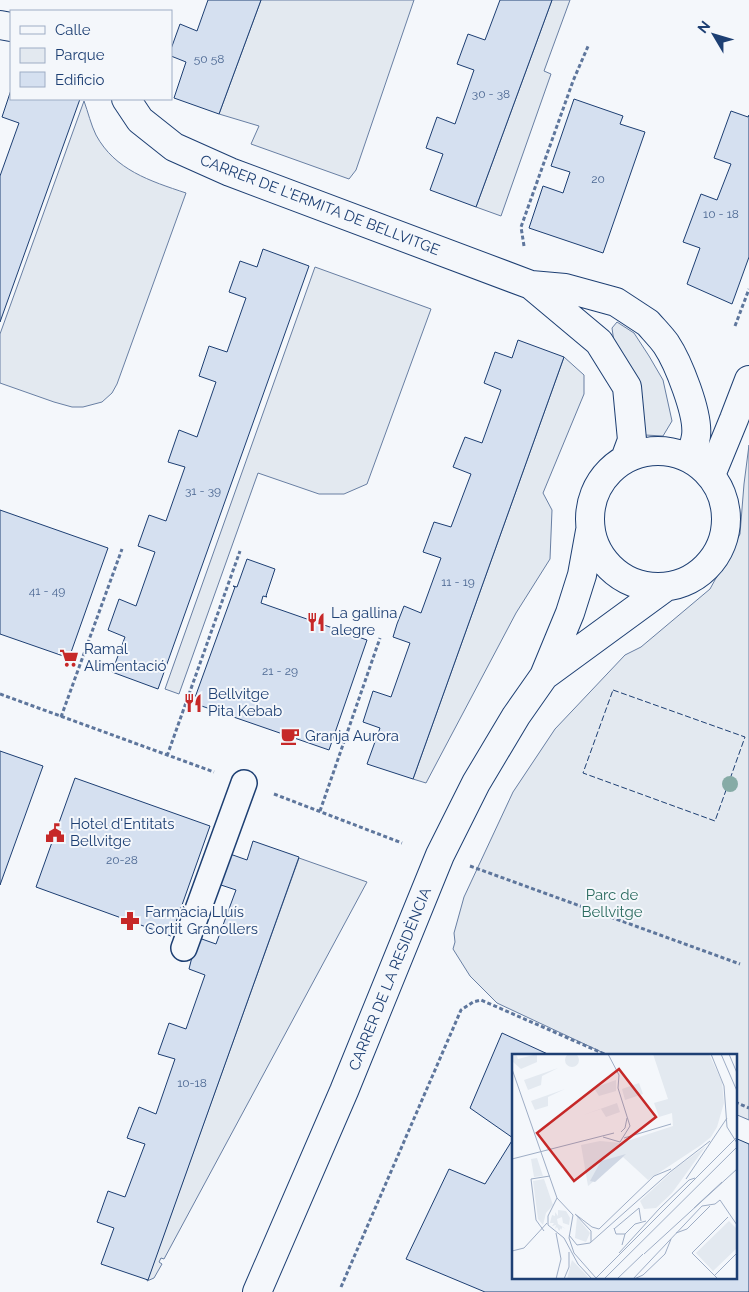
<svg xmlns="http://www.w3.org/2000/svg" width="749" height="1292" font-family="Raleway,sans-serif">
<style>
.green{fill:#e3e9f0;stroke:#687fa3}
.building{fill:#d5e0f0;stroke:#1d3f73}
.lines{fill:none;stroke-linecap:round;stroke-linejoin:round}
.pedestrian-casing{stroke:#1d3f73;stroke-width:28}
.minor-casing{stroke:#1d3f73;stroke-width:30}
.path{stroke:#5e769c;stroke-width:3;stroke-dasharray:4 2.5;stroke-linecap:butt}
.pedestrian{stroke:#f4f7fb;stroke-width:25}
.minor{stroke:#f4f7fb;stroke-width:28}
.fence{stroke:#1d3f73;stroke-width:1;stroke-dasharray:6 2.5;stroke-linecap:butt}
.tree{fill:#86aba6}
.labels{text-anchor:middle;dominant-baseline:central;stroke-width:4;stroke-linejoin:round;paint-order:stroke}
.number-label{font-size:12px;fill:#4b6792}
.street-label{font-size:15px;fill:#1d3f73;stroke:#f4f7fb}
.poi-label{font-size:15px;fill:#1d3f73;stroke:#f4f7fb;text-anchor:start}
.park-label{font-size:15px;fill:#2c6c60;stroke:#f4f7fb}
.inset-road{fill:none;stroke:#9eadc5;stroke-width:1}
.view{fill:#c62828;fill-opacity:0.15;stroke:#c62828;stroke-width:2.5}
.inset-edge{fill:none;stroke:#1d3f73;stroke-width:2.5}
</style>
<rect width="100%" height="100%" fill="#f4f7fb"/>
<path class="green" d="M261 0H414L356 170 349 179 251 144 259 126 219 114Z
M552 0H570L544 71 551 74 501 216 476 207Z
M84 101C88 112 91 125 96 135 115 170 150 181 186 193L117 384 112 393 102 402 83 407H72L54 402 0 383V334Z
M315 267 431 309 367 484 344 494H319L258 473 179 694 165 689Z
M617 322 634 333 649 356 663 380 672 421 663 436 645 435 614 342 612 328Z
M564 357 584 375V394L543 493 552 510 550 559 516 613 426 783 413 779Z
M749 445V1120L735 1114V1056H610L497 1003 470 976 453 949 455 942 454 933 464 897 513 792 555 729 625 655 641 647 710 589 740 534 744 484Z
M299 858 367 882 164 1259 161 1258 159 1262 162 1264 154 1278 147 1281Z"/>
<path class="building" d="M208 0H261L219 114 174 98 186 62 171 56V49L180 24 197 31Z
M500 0H552L476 207 430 190 443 154 426 148 437 117 455 124 474 70 457 64 468 34 485 40Z
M11 90V99H80L0 322V176L19 123 2 117Z
M574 99 623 116 620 124 645 132 603 253 529 228 543 186 563 193 570 172 551 166Z
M731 111 748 117 749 115V257L732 304 687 284 700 248 683 242 701 194 717 200 731 164 714 158Z
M263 249 309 266 158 689 112 672 125 637 108 630 119 599 136 606 155 552 138 546 149 515 166 521 185 467 168 462 179 430 197 437 216 382 199 376 209 346 227 352 246 298 229 292 240 261 257 267Z
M518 340 564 357 413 779 367 764 380 728 363 722 373 691 391 697 410 643 393 637 397 624 404 606 421 613 441 558 423 552 434 522 451 527 471 474 453 467 465 437 482 443 501 390 484 383 495 352 512 358Z
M0 510 108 548 69 658 0 634Z
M247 559 275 569 266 596 267 597 263 596 261 603 367 640 329 750 193 703 235 587 233 586 237 587Z
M0 751 43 766 0 885Z
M75 778 210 826 171 936 36 887Z
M253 841 299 857 148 1280 101 1264 114 1228 97 1222 108 1191 125 1197 145 1144 127 1138 139 1107 156 1114 175 1059 158 1054 169 1023 186 1029 205 975 189 969 192 957 199 938 216 944 236 890 218 884 230 854 247 860Z
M502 1033 552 1056H513V1138L470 1108Z
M735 1138 749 1144V1292H485L406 1259 449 1169 485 1184 513 1139V1278H735Z"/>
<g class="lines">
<g class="pedestrian-casing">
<path id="pedestrian" d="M184 948 244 783"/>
</g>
<g class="minor-casing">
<path id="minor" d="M0 25 11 27
M126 99 140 120 174 147 230 172 531 285 565 288 616 302 648 323C654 330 661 337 666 344 678 362 699 414 696 436 695 443 692 451 689 458
M531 285 599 342 627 387 632 440 625 459
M590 519a68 68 0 1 1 136 0a68 68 0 1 1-136 0Z
M711 475 734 419 749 380
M544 676 663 589
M257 1292 344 1091 440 855 476 783 516 716 544 676 570 613 582 575 590 531"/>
</g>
<path class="path" d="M524 246 521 227 573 81 589 44
M735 326 749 289
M0 694 214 772
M61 717 122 549
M167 756 240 551
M274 794 402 843
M320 811 380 638
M470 866 740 964
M735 1102 749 1108
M341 1287 461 1010 473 1002 481 1000 609 1056"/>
<use href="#pedestrian" class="pedestrian"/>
<use href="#minor" class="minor"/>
<path class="fence" d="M613 690 745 737 715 821 583 773Z"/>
</g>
<circle class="tree" cx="730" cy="784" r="8"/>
<defs>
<g id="restaurant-bare" transform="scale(1.5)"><path d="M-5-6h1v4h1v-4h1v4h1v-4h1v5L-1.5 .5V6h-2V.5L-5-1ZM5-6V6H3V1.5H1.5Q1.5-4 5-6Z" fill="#c62828" stroke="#f4f7fb" stroke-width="2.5" paint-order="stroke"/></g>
<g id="supermarket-bare" transform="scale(1.5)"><path d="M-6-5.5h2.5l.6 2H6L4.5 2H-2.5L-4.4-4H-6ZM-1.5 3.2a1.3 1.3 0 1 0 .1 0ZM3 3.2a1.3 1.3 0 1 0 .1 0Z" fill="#c62828" stroke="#f4f7fb" stroke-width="2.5" paint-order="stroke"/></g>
<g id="cafe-bare" transform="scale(1.5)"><path d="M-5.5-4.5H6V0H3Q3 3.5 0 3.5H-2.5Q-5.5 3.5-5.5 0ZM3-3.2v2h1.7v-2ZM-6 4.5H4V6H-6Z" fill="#c62828" stroke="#f4f7fb" stroke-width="2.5" paint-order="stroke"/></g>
<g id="civic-bare" transform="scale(1.5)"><path d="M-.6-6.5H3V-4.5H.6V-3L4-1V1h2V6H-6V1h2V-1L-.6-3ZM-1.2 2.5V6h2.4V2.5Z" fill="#c62828" stroke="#f4f7fb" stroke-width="2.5" paint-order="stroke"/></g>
<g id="pharmacy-bare" transform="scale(1.5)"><path d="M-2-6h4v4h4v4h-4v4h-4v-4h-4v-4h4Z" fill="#c62828" stroke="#f4f7fb" stroke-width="2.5" paint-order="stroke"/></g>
</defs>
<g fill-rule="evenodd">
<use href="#restaurant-bare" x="316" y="622"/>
<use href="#supermarket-bare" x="69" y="658"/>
<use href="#restaurant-bare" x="193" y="703"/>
<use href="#cafe-bare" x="290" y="736"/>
<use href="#civic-bare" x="55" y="833"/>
<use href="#pharmacy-bare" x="130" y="921"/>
</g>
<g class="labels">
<g class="number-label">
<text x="209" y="59">50 58</text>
<text x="491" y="94">30 - 38</text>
<text x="598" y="179">20</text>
<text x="721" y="214">10 - 18</text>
<text x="203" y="491">31 - 39</text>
<text x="458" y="582">11 - 19</text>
<text x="47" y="591">41 - 49</text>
<text x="280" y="671">21 - 29</text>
<text x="122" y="860">20-28</text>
<text x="192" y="1083">10-18</text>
</g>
<g class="street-label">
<text transform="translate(320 205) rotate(21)">CARRER DE L'ERMITA DE BELLVITGE</text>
<text transform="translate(390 979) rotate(-68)">CARRER DE LA RESIDÈNCIA</text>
</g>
<g class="poi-label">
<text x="331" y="613">La gallina<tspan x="331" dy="17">alegre</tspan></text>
<text x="84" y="649">Ramal<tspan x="84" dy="17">Alimentació</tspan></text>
<text x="208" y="694">Bellvitge<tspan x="208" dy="17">Pita Kebab</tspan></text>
<text x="305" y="736">Granja Aurora</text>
<text x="70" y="824">Hotel d'Entitats<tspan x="70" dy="17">Bellvitge</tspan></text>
<text x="145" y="912">Farmàcia Lluís<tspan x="145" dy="17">Cortit Granollers</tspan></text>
</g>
<g class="park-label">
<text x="612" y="895">Parc de<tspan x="612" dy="17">Bellvitge</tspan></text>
</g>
</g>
<g transform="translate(512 1054)">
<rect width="225" height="225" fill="#f4f7fb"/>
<path d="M53 6a7 7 0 1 1 14 0a7 7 0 1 1-14 0ZM4 0 6 5 25 0V8L9 15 0 7V1ZM141 0H197L210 28 212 49 205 73 199 83 189 91 136 126 111 103 76 132 69 91 88 87 109 89 161 72 160 59 147 63 142 49 117 56 156 45ZM46 14 30 22 29 31 16 36 12 26ZM104 26V37L87 42 82 34 65 40ZM127 29 131 40 113 46 110 35ZM53 35 36 43V52L23 56 19 47ZM105 49 108 58 94 63 89 55 71 61ZM194 92 160 139 144 154 132 155 128 147 164 114ZM25 104 31 122 22 123 19 105ZM32 125 41 151 34 159 31 171 26 165 21 127ZM46 156 54 157 58 164 57 171 51 169 50 163 45 165 46 170 54 175 50 173V176L49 174 47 177 45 173 43 175 44 171 40 172 42 169H38L40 161 43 162V158L46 162ZM65 163 78 179 74 188 63 184ZM217 167 225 175V194L201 217 184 199ZM60 206 76 223 74 225H55Z" fill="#e3e9f0"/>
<path d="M114 100 83 128 78 127 89 107Z" fill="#cfd7e4"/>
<path class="inset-road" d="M199 0 212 32 215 73 225 89M209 0 225 37M217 0 225 19M0 15 45 144 61 161 57 184 62 199 84 224M109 78 113 74 115 64M91 83 108 88 118 72 106 34 107 21 96 0M112 84 159 70M0 105 102 79M174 125 215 64M45 144 36 162V171L52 184 66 210 80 225M182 154 210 128M63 160 80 173 87 175 142 122 159 115M64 161 79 177V188M102 174 104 180H113M102 175 127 154 129 167M32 177 24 166 19 125 38 122M164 179 175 175 198 152M57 181 65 191 78 189 158 118 198 87M110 191 113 180 123 170 134 167M0 197 12 194 35 169M107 199 147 155 177 126 183 124M132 200 225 115M202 222 225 199M44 225 49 205 44 179M52 225 57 213V198M83 225 225 83M92 225 225 93M105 225 131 200M121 225 190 152 203 150 208 146 225 171M122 225 131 221 153 200 159 185M206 225 180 199 216 163"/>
<path class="view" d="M107 15 144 63 62 127 25 79Z"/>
<rect width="225" height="225" class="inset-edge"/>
</g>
<rect x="10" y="10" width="162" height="90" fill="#f4f7fb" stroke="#9eadc5"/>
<rect x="20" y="26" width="25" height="8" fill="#f4f7fb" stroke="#9eadc5"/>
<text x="55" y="35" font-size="15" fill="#1d3f73">Calle</text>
<rect x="20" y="48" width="25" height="15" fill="#e3e9f0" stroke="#9eadc5"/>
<text x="55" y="60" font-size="15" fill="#1d3f73">Parque</text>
<rect x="20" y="72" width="25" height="15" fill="#d5e0f0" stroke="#9eadc5"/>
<text x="55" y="85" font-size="15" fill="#1d3f73">Edificio</text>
<g transform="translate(714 35) rotate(308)" stroke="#f4f7fb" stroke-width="4" paint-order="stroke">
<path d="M0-4L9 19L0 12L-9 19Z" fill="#1d3f73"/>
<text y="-8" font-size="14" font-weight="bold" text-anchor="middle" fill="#1d3f73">N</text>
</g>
</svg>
